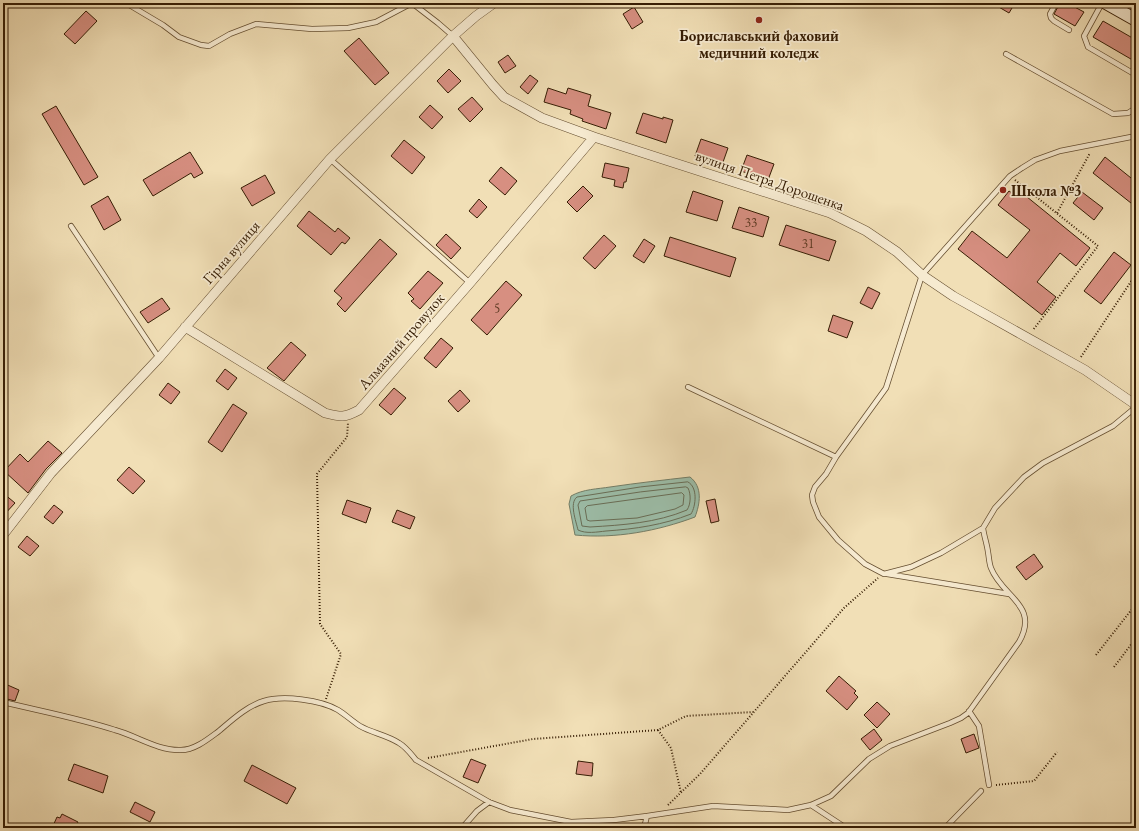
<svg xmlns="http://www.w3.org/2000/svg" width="1139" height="831" font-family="'EB Garamond',serif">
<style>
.water{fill:#9cbda8;stroke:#737d66}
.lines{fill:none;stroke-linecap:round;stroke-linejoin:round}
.shore{stroke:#696d56;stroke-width:1}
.building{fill:#d78f81;stroke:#361d04}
.lane-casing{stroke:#654e30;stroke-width:6}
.street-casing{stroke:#654e30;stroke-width:10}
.secondary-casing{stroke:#361d04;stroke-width:14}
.path{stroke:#361d04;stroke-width:2;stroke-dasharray:1 2;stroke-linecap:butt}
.lane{stroke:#f6ead0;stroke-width:4.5}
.street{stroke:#f6ead0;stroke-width:9}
.secondary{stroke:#f6ead0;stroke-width:12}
.poi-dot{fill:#8f2418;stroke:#f6ead0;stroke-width:1.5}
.labels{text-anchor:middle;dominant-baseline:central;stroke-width:3.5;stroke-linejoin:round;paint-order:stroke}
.number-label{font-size:13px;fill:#5e3a23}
.poi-label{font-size:15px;font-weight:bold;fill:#361d04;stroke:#f6ead0}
.street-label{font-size:15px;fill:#361d04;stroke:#f6ead0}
</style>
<rect width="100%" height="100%" fill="#f1dfb6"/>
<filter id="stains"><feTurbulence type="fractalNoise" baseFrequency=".005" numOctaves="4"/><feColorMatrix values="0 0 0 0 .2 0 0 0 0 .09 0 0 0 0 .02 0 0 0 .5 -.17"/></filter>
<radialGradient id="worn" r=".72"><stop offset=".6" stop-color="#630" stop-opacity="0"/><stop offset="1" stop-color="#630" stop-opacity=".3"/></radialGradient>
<path class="water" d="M690 477C703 487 700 504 695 517 658 531 615 539 575 535L569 504 571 496C583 489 598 489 610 487 637 483 664 480 690 477Z"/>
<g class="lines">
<path class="shore" d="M688 482C698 487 696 506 691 514 663 525 635 529 606 531 597 532 586 534 578 530 576 521 569 503 577 497L640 487Z
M686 487 688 488C691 494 691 504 687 510 656 523 623 525 590 527L582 526 578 505 580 501 640 492Z
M682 493 684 495 683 505 675 509 637 518 590 521 587 520 585 508 587 506Z"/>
</g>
<path class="building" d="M992 3H1015L1009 13Z
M1060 3H1067L1084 12 1075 26 1054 14Z
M634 7 643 22 632 29 623 14Z
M86 11 97 21 75 44 64 34Z
M1103 21 1136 40V62L1093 37Z
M359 38 389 73 375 85 344 51Z
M508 55 516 66 505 73 498 62Z
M449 69 461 81 448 93 437 81Z
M530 75 538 81 528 94 520 87Z
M548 88 566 94 568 88 591 95 588 106 611 113 606 129 582 121 583 119 570 114 571 110 544 102Z
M472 97 483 109 470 122 458 109Z
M430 105 443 117 432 129 419 117Z
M56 106 98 177 84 185 42 114Z
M643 113 663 119V117L673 120 666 143 636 133Z
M701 139 728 148 722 165 695 156Z
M404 140 425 157 412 174 391 156Z
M190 152 203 173 194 178 191 173 153 196 143 180Z
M747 155 774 164 768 180 741 171Z
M1105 157 1136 182V207L1093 173Z
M605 163 629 168 626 182H624L623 188 614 186 615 180 602 177Z
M501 167 517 181 505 195 489 181Z
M265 175 275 193 252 206 241 188Z
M583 186 593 196 577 212 567 202Z
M1016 188 1090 248 1076 266 1060 253 1037 282 1056 297 1042 315 958 249 972 231 1007 258 1030 230 998 205 1009 191 1012 193Z
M693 191 723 201 717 221 686 212Z
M1082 192 1103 208 1094 220 1073 203Z
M108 196 121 220 104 230 91 206Z
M479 199 487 207 477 218 469 211Z
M739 207 769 217 763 237 732 228Z
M309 211 335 232 338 228 350 238 345 244 342 242 331 255 297 226Z
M786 225 836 241 829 261 779 245Z
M446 234 461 248 451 259 436 245Z
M604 235 616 246 595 269 583 258Z
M670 237 736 258 730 277 664 256Z
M380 239 397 254 345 312 337 304 342 298 334 291Z
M644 239 655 246 644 263 633 256Z
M1114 252 1131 265 1101 304 1084 291Z
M428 271 443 283 420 309 411 301 414 299 408 293Z
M506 281 522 295 487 335 471 320Z
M868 287 880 293 872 309 860 303Z
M162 298 170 309 148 323 140 312Z
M833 315 853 322 847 338 828 331Z
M441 338 453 348 436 368 424 358Z
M291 342 306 355 284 381 267 368Z
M225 369 237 378 228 390 216 381Z
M168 383 180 392 171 404 159 395Z
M394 388 406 398 391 415 379 405Z
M460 390 470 401 458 412 448 401Z
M233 404 247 413 222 452 208 442Z
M48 441 62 453 46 469 28 493 4 471 20 454 28 462Z
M129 467 145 481 133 494 117 480Z
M3 493 15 503 3 516Z
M715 499 719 521 711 523 706 501Z
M347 500 371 508 366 523 342 514Z
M54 505 63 512 53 524 44 517Z
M397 510 415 517 410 529 392 522Z
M27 536 39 546 30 556 18 547Z
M1034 554 1043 567 1026 580 1016 567Z
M839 676 856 691 854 693 858 697 847 710 826 691Z
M3 683 19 690 15 701 3 698Z
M877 702 890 714 877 728 864 715Z
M874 729 882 740 870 750 861 739Z
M974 734 979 748 966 753 961 739Z
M471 759 486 765 478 783 463 777Z
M578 761 593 763 592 776 576 774Z
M74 764 108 776 103 793 68 780Z
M252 765 296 788 287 804 244 781Z
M135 802 155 812 150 822 130 812Z
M62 814 78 822 75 828H52L57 817 60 818Z"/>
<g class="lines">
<g class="lane-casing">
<path id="lane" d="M126 3 163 25 179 37 201 45 209 46 230 34 256 24 312 29 348 28 376 22 412 3
M412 3 438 23 453 36
M1056 3 1050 14 1051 18 1054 21 1069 30
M1102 3 1084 36 1088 47 1136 75
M1006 54 1113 114 1128 113 1136 108
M330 159 470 283
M71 226 159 358
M688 387 836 457
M983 528 941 553 911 567 884 574 865 564 838 540 819 517 813 502 812 495 815 487 826 474 836 457 886 388 922 275 1010 176 1022 168 1035 160 1060 151 1136 136
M887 574 1009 594
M3 702C40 711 78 718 115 730 137 736 158 751 181 750 195 750 208 739 219 731 232 720 247 706 264 701 283 695 321 700 338 710 346 715 352 721 360 726 372 733 387 735 399 743 406 747 411 754 416 760L489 802 510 810 571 822 614 820 647 816 713 806 788 810 811 805 831 796 869 759 890 746 950 723 961 718 968 713 1019 642C1040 605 1002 597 991 568 989 563 989 557 988 552 987 544 984 536 983 528L995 508 1024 477 1043 463 1113 426 1136 407
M969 711 979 726 989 785
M811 805 846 828
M462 828 477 811 489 802
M644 828 647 816
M945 828 981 791"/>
</g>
<g class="street-casing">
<path id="street" d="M453 36 493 85 504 97 542 118 594 137 830 213 866 231 897 252 922 275 953 296 1085 370 1136 405
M185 327 325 413C341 417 344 418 359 410L470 283 594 137
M3 535 51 473 159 358 330 159 453 36 476 16 494 3"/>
</g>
<g class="secondary-casing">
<path id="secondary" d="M1106 3 1136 20"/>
</g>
<path class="path" d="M1015 180 1098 246 1033 330
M1057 213 1090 153
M1081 357 1136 274
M1096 655 1136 604
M1114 667 1136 638
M326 699 341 654 320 624 317 474 347 437 348 423
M658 730 671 748 681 793
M428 758 533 739 658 730 686 716 753 712
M996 785 1034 781 1057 752
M668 805 700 774 844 608 878 578"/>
<use href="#lane" class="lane"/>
<use href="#street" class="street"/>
<use href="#secondary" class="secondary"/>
</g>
<g class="poi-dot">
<circle cx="759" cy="20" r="4"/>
<circle cx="1003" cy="190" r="4"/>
</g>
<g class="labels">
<g class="number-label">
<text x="751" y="222">33</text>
<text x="808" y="243">31</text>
<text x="497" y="308">5</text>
</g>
<g class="poi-label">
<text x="759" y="35">Бориславський фаховий<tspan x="759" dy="17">медичний коледж</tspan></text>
<text x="1011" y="190" text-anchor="start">Школа №3</text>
</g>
<g class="street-label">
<text transform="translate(770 180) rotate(19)">вулиця Петра Дорошенка</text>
<text transform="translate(231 252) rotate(-49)">Гірна вулиця</text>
<text transform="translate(401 341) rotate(-49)">Алмазний провулок</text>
</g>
</g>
<rect width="1139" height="831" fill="none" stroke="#f1dfb6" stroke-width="16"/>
<rect x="4" y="4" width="1131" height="823" fill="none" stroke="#361d04" stroke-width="2"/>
<rect x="8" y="8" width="1123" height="815" fill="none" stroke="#361d04"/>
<rect width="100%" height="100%" filter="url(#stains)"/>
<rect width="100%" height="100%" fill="url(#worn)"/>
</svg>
